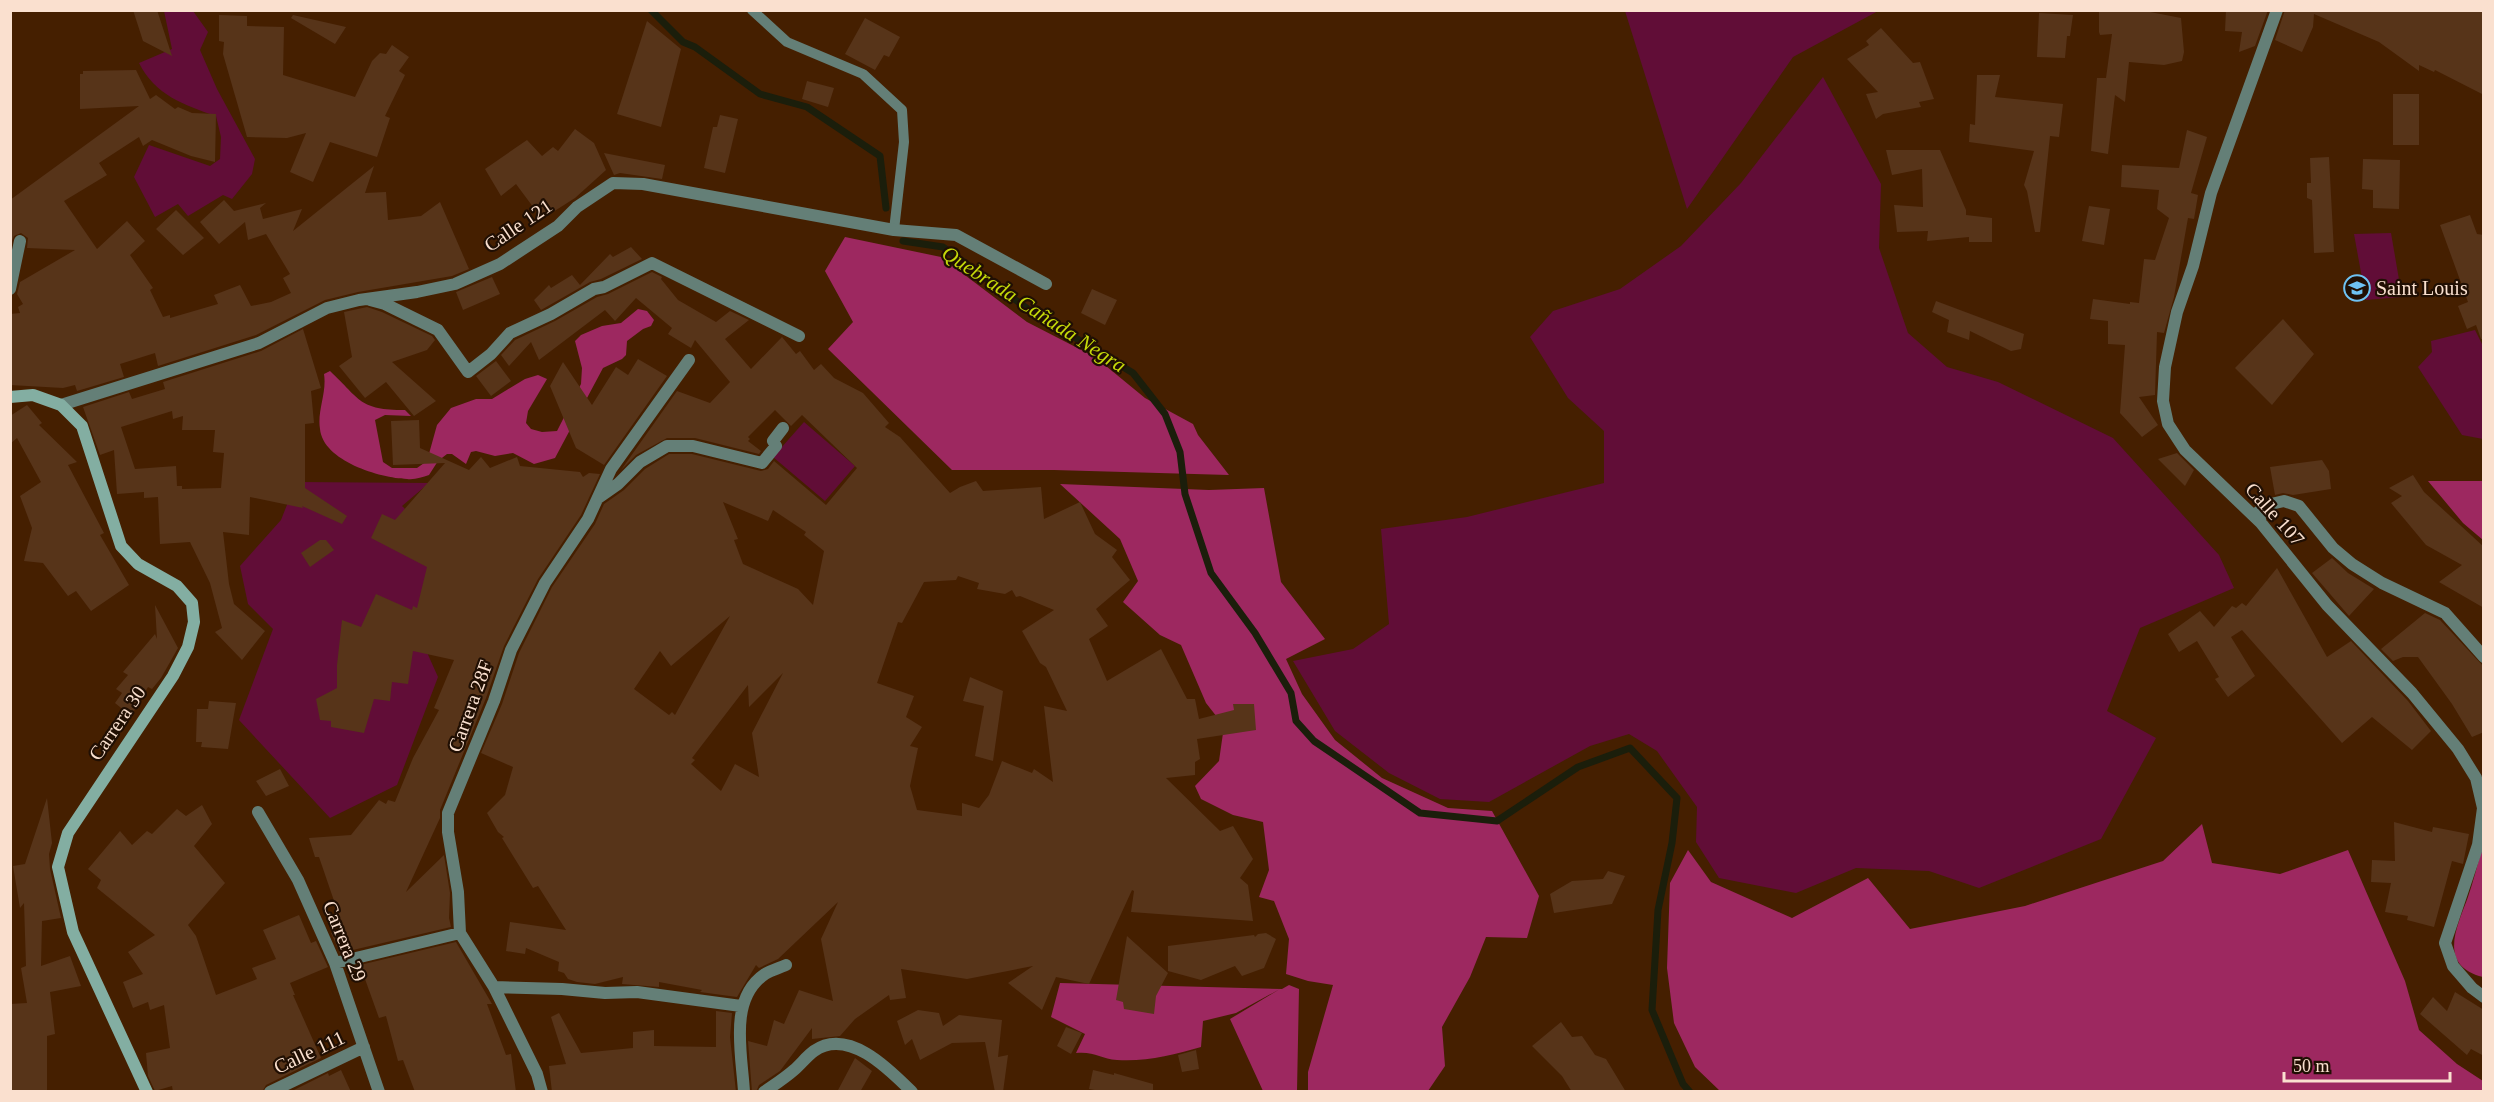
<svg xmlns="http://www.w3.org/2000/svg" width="2494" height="1102" font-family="Georgia,serif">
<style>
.green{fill:#610d37}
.forest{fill:#9d2860}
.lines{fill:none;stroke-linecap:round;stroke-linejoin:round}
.stream{stroke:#1b1e0b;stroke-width:7}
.building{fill:#573419;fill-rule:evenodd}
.lane{stroke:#647f77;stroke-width:10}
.street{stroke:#647f77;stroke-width:12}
.secondary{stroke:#83aea2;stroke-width:12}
.labels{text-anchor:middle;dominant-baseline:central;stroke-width:4.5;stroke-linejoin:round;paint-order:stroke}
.street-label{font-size:20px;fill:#fae0cf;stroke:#200f03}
.poi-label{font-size:20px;fill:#fae0cf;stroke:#200f03;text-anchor:start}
.water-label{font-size:21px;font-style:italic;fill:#c5d909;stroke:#200f03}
</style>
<rect width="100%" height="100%" fill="#451f00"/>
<path class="green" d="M164 11H193L208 32 200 50 217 89 255 159 252 174 232 199 223 195 188 216 178 204 155 217 134 177 149 145 210 166 220 159 221 137 216 116C184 105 155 95 139 63L172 49Z
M1625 11V10L1878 11 1793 57 1687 209Z
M1823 77 1881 184 1879 248 1908 333 1947 367 1998 382 2113 438 2219 555 2234 588 2140 628 2107 711 2156 738 2101 839 1979 888 1929 871 1856 868 1796 893 1719 878 1696 842 1697 807 1657 751 1629 734 1590 746 1489 802 1440 799 1389 773 1335 731 1293 661 1353 649 1389 624 1381 529 1467 517 1604 483V431L1568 398 1530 337 1553 311 1620 289 1681 246 1741 183Z
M2391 233 2402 297 2366 300 2354 234Z
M2475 330 2483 346V439L2462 435 2418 367 2432 352 2431 341Z
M804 422 855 466 825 501 773 457Z
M296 482 429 483 402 506 453 556 425 648 438 677 397 785 330 818 239 720 273 629 248 604 240 566 281 520Z"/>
<path class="forest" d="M845 237 941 257 1027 322 1095 357 1145 398 1193 424 1198 435 1229 475 1054 470H952L828 349 853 322 825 271Z
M638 309 647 311 654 320 651 326 643 329 627 341 626 355 622 359 603 368 555 458 534 464 513 453 495 456 476 451 471 452 466 464 452 454H447L438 461 429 475C422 477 415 480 407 479 380 478 323 461 320 429 317 411 327 393 324 374L330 371C361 400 359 410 405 410L411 416 385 415 375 420 383 462 392 468H417L427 461 437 425 451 408 476 399H492L525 379 538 375 547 379 528 411 526 423 531 429 542 432 557 431 581 384 582 368 575 341 581 335 602 326 621 323Z
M2428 481H2483V540L2463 523Z
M1060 484 1209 490 1264 488 1281 582 1325 639 1286 659 1302 694 1335 740 1382 778 1448 808 1492 811 1539 896 1527 938 1486 937 1470 977 1442 1027 1445 1066 1428 1091H1308V1072L1333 985 1308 981 1286 974 1289 939 1274 901 1259 897 1269 870 1263 822 1233 815 1201 799 1195 786 1219 761 1224 726 1206 703 1181 645 1160 635 1123 602 1138 581 1120 539Z
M2202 824 2212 863 2280 874 2348 850 2405 981 2419 1030 2457 1064 2483 1081V1091H1720L1695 1067 1674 1023 1667 968 1670 883 1688 850 1711 882 1792 918 1868 878 1910 929 2025 906 2163 861Z
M2481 852 2483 853V977C2437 965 2457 927 2468 897 2473 882 2477 867 2481 852Z
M1060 983 1282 989 1289 985 1299 989 1297 1091H1263L1230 1019 1280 989 1236 1013 1203 1021 1201 1047C1174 1055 1145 1062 1117 1060 1101 1059 1094 1051 1076 1053L1085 1034 1051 1017Z"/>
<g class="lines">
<path class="stream" d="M651 10 683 42 695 47 760 94 807 107 880 156 886 208
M903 241 943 247 1028 309 1133 373 1165 414 1180 452 1185 494 1211 573 1255 633 1291 693 1296 721 1314 741 1420 813 1497 821 1578 767 1630 748 1677 798 1672 843 1658 910 1652 1010 1683 1084 1690 1092"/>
</g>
<path class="building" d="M133 10H157L172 56 143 41Z
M2099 10H2140L2181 18 2184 52 2182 61 2164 65 2129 62 2125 102 2115 95 2108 154 2091 151 2097 78H2106L2112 34 2100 35 2099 32Z
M2226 10H2268L2255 46 2239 52 2242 32 2225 31Z
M2285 10H2484V95L2435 70 2434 72 2419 65V71L2379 42 2314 14 2313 27 2302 52 2275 40Z
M2039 13 2073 15 2070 36H2067L2065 58 2037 57Z
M219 15 247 16V26L284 27 283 75 355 97 372 61 380 53 386 54 392 45 409 57 399 71 405 75 385 116 390 118 377 157 330 142 313 182 290 172 306 133 287 138 247 137 223 54 224 42 219 41Z
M293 15 346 27 335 44 291 18Z
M865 18 900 37 889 57 884 55 875 70 845 54Z
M647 21 681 49 661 127 617 114Z
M1881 28 1913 63 1920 62 1934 99 1919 102 1921 107 1883 114 1876 119 1866 94 1878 92 1847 59 1869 45 1866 41Z
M136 70 150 99 156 95 175 109 178 107 192 113 216 114 215 162 191 156 152 140 143 146 139 137 99 163 107 175 64 201 97 249 127 221 145 241 130 255 153 288 150 290 163 317 170 315V318L218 304 214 295 240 285 251 306 271 302 291 293 283 278 290 274 266 234 248 240 245 222 219 244 200 222 224 200 234 211 266 203 260 208 263 219 302 209 293 231 374 166 365 193 386 192 388 220 421 216 440 202 469 269 452 276 358 292 325 300 256 335 158 366 155 353 120 364 124 377 77 391 75 385 63 388 10 385V314L20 313 18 307 23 304 17 294 20 282 75 250 27 248 28 238 21 233 14 236 10 246V200L139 106 80 109V74H83V71Z
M1977 75H2000L1995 97 2063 104 2059 137 2050 136 2040 232H2035L2027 191 2024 185 2034 151 1969 142 1970 124 1975 125Z
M807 81 834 88 828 107 802 99Z
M2393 94H2419V145H2393Z
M720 115 738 119 725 173 704 168 713 127H717Z
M575 129 594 143 606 170 575 198 542 219 516 184 501 196 485 169 527 140 542 156 553 147 558 151Z
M2187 130 2207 137 2191 193 2198 195 2194 219 2188 218 2174 297 2164 333 2157 332 2155 395 2139 397 2158 425 2142 437 2120 413 2125 345 2108 344V321L2090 319 2093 299 2130 304V302L2139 303 2144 259 2155 260 2169 218 2157 209 2159 190 2121 187 2122 165 2179 168Z
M1886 150H1940L1966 210V215L1992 218V242H1969V237L1927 241 1928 231 1897 232 1894 205 1923 207 1922 169 1892 175Z
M604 153 665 165 662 179 620 173 614 175Z
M2329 157 2334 252 2314 253 2312 200 2307 198V183H2311L2310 158Z
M2363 159 2400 160 2399 209 2373 208V190L2362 189Z
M2089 206 2110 209 2104 245 2082 241Z
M176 210 204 238 183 255 156 229Z
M2470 215 2477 234 2484 235V339H2481L2476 325 2467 329 2458 306 2468 302 2440 225Z
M631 247 642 259 601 279 590 282 541 310 534 300 549 285 551 288 572 275 580 285 610 254 613 257Z
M652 272 662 277 661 279 678 300 716 322 730 311 749 320 725 339 751 369 782 337 796 354 800 351 814 370 821 364 834 378 863 393 889 423 885 427 900 437 950 493 960 487 976 481 983 491 1041 487 1044 519 1080 502 1095 534 1117 550 1112 557 1130 580 1096 609 1108 626 1089 639 1107 681 1161 649 1187 699H1195L1199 719 1234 710 1233 704H1254L1256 730 1197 739 1200 759 1195 762V775L1166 778 1220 831 1233 826 1253 859 1240 878 1248 885 1253 921 1131 912 1134 891 1132 890 1089 984 1056 977 1042 1010 1008 983 1033 966 967 979 901 969 906 998 890 1000 889 995 855 1019 840 1036 812 1039V1028L780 1071 759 1085 756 1092H752L748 1041 767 1046 774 1020 784 1024 799 990 833 1001 821 939 838 902 778 959 759 968 756 965 737 997 700 992 702 990 659 982V987L622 984 623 977 595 984 577 982 568 979 564 973 558 971 559 962 526 948 525 954 506 951 510 922 566 930 538 886 533 888 502 838 504 837 498 832 487 813 505 795 513 767 481 753 502 704 519 653 552 587 595 524 604 504 624 490 645 469 669 454H692L761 471 768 469 774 461 826 505 857 468 802 415 791 426 775 410 748 437 750 439 748 441 761 451 759 454 695 438H667L636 455 621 470 677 391 710 403 730 382 695 340 691 348 668 334 672 328 636 298 615 321 605 310 539 360 531 342 509 366 501 355 515 340 555 321 597 297 608 294ZM723 502 768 521 773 510 806 532 804 535 824 551 813 605 798 589 743 564 734 540 738 539ZM958 576 979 583 977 589 1005 594 1012 590 1016 597 1020 596 1054 610 1022 631 1040 663 1046 667 1067 711 1044 706 1053 782 1034 769 1032 773 1002 761 989 795 979 808 962 803V816L917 810 910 786 918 748 910 746 922 727 906 717 914 696 877 683 898 622 902 623 924 582 956 580ZM730 616 675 715 672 712 669 715 634 689 660 651 671 666ZM783 673 752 733 759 777 735 764 721 791 691 764 695 760 692 758 748 685 749 707Z
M492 277 500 294 463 310 456 292Z
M1092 289 1117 300 1105 325 1081 313Z
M1936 301 2024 334 2021 349 2011 351 1970 331 1969 340 1947 332 1949 320 1932 312Z
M367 307 382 312 432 336 435 340 427 350 392 362 436 401 414 416 386 382 365 398 339 366 352 357 344 312Z
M2283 319 2314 354 2272 405 2235 368Z
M303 329 321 388 311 391 314 423 305 424V488L347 516 342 524 302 506 303 508 250 497 249 535 223 532 229 584 234 604 265 631 242 660 215 632 222 628 210 583 190 542 160 544 158 497 144 498V492L117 494 114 450 100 455 83 407 129 392 132 399 165 389 163 382 261 351ZM172 411 173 419 183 416 182 430H215L213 452 224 453 221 488 182 489V486H177L176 466 135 469 121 427Z
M638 359 667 376 604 465 576 448 550 386 563 362 592 405 616 367 628 375Z
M496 361 511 381 491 396 476 376Z
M27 405 42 423 39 425 77 462 68 465 104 533 100 535 129 585 91 611 76 591 68 596 43 563 24 561 32 528 20 496 41 482 17 438 10 444V416Z
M419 420 420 448 469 470 481 457 490 468 517 457 520 466 580 472 583 477 589 473 600 474 581 515 538 579 504 646 486 698 440 810V818L406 892 444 855 450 893 449 918 451 927 340 953 331 933 343 927 319 857H315L309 838 351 835 379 800 386 804 388 800 395 802 413 758 439 710 434 708 454 660 413 651 408 684 392 682 390 701 374 699 364 733 331 727V721L320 720 316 699 337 688V665L342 620 361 627 376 594 412 610 413 606 417 608 427 567 371 538 382 514 395 520 445 463 393 465 391 421Z
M2177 453 2194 470 2185 486 2158 459Z
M2322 460 2329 471 2331 489 2293 495 2283 493 2275 495 2270 467Z
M2413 475 2424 492 2484 547V608L2439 582 2462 565 2426 545 2391 503 2402 496 2389 488Z
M320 540H326L334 550 310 567 301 553Z
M2332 558 2348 573 2374 589 2349 616 2312 573Z
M2277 568 2327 657 2351 641 2408 701 2431 731 2412 750 2372 717 2342 743 2242 630 2231 637 2255 676 2228 697 2215 679 2219 677 2197 641 2179 652 2168 634 2200 611 2214 627 2232 606 2236 608 2242 603 2246 606Z
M155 605 178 648 161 678 152 689 148 687 131 716 115 703 122 693 116 689 128 675 123 672 155 634 157 639Z
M2425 613 2440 620 2484 667V732L2472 737 2452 704 2418 657H2403L2393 661 2381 649Z
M970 677 1003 691 993 761 975 756 984 706 963 701Z
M209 701 236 703 228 749 201 747 202 742H196L197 709H208Z
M280 769 289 786 266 796 256 781Z
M47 798 52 843 49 854 50 869 61 918 42 921 41 966 70 956 81 986 50 992 55 1034 47 1036V1092H10V1004L27 1003 21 968 26 966 24 903 20 908 13 866 25 864Z
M202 805 212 824 194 846 225 883 188 925 196 936 216 995 257 979 252 968 276 959 263 930 299 915 311 943 316 941 328 967 290 983 295 995H293L321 1058 266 1085 262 1092H173L172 1086 155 1091 148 1076 146 1053 170 1048 164 1005 150 1010 148 1002 133 1008 123 982 143 974 128 952 155 935 97 888 101 880 88 869 120 831 132 845 147 831 152 834 177 809 186 816Z
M2394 822 2432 832 2433 827 2469 834 2463 864 2452 861 2434 927 2407 920 2408 916 2385 912 2391 883 2371 882 2372 860 2395 861Z
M1608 871 1625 876 1612 904 1554 913 1550 894 1572 881 1603 879Z
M1266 933 1276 939 1264 968 1242 976 1235 966 1201 980 1168 971V946L1254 935 1255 937 1258 934Z
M1127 936 1168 973 1156 996 1154 1014 1124 1009 1123 1002 1116 1000Z
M456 942 492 1004H487L506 1055 511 1054 516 1092H415L403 1060 398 1061 386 1016 379 1018 360 965Z
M2455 992 2484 1010V1056L2471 1049 2467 1055 2420 1014 2433 997 2447 1011Z
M918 1010 939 1013 943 1026 959 1015 1002 1020 998 1057 1008 1055 1003 1092H995L985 1042 952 1043 920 1060 912 1039 905 1045 897 1021Z
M716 1011 732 1013 730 1037 736 1092H552L549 1066 566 1064 551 1017 559 1013 581 1053 633 1048V1032L654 1030V1046L716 1047Z
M1561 1022 1572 1037 1582 1036 1595 1055 1606 1059 1626 1092H1572L1562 1076 1532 1046Z
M1066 1027 1082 1033 1071 1054 1057 1046Z
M1196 1050 1199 1069 1182 1072 1178 1055Z
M855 1058 872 1071 860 1092H837Z
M341 1070 351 1092H290L328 1073 329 1076Z
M1093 1070 1114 1075V1073L1153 1084V1092H1105L1089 1089Z"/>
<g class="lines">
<path class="lane" d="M752 10 787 42 863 74 902 110 904 142 894 230"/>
<path class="street" d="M2277 10 2211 193 2193 266 2177 312 2165 367 2163 401 2168 424 2185 450 2261 523 2327 605 2412 693 2458 749 2476 778 2483 808 2478 845 2445 943 2453 966 2472 988 2484 997
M10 289 20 241
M370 300 385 304 438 330 468 372 491 354 510 333 551 314 594 289 604 287 652 263 799 336
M61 405 259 343 327 308 359 300 417 292 455 284 500 264 558 226 577 207 613 183 643 184 894 230 956 235 1046 284
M598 498 618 484 640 462 667 446H693L762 463 776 446 773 441 783 428
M2261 523 2258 512 2271 504 2284 501 2299 506 2333 548 2352 564 2382 583 2445 613 2484 657
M258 812 298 880 335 963 379 1092
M335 963 460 933
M494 987 562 989 605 993 637 992 741 1006
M270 1092 364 1047
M542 1092 537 1074 494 987 460 933 458 892 448 832V813L494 701 511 650 545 583 588 519 611 469 689 360
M744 1092C742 1054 728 999 765 974 771 970 780 968 786 965
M764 1092C774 1085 785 1078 794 1070 801 1064 807 1056 814 1051 848 1027 889 1069 912 1092"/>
<path class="secondary" d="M10 397 33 395 61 405 82 426 121 546 138 564 177 586 192 603 194 622 188 647 173 676 68 833 58 867 73 932 147 1092"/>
</g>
<defs>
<g id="school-ring" transform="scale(1.35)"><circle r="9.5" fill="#200f03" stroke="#6ec2f3" stroke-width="1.5"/><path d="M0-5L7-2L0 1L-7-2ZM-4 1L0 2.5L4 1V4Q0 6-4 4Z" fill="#6ec2f3"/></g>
</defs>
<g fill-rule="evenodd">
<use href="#school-ring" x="2357" y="288"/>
</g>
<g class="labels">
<g class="street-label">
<text transform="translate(518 225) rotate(-34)">Calle 121</text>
<text transform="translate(2275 514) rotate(48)">Calle 107</text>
<text transform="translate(470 706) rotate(-70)">Carrera 28F</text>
<text transform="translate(117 723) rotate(-56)">Carrera 30</text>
<text transform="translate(345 941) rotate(68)">Carrera 29</text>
<text transform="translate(309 1052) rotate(-25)">Calle 111</text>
</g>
<g class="poi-label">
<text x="2376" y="288">Saint Louis</text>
</g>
<g class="water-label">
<text transform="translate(1034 309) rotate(33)">Quebrada Cañada Negra</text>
</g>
</g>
<rect width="2494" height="1102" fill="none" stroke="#fae0cf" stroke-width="24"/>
<path d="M2284 1072v9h166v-9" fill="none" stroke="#fae0cf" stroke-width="3"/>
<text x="2293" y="1072" font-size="18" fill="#fae0cf" stroke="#200f03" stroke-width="4.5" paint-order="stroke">50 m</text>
</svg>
